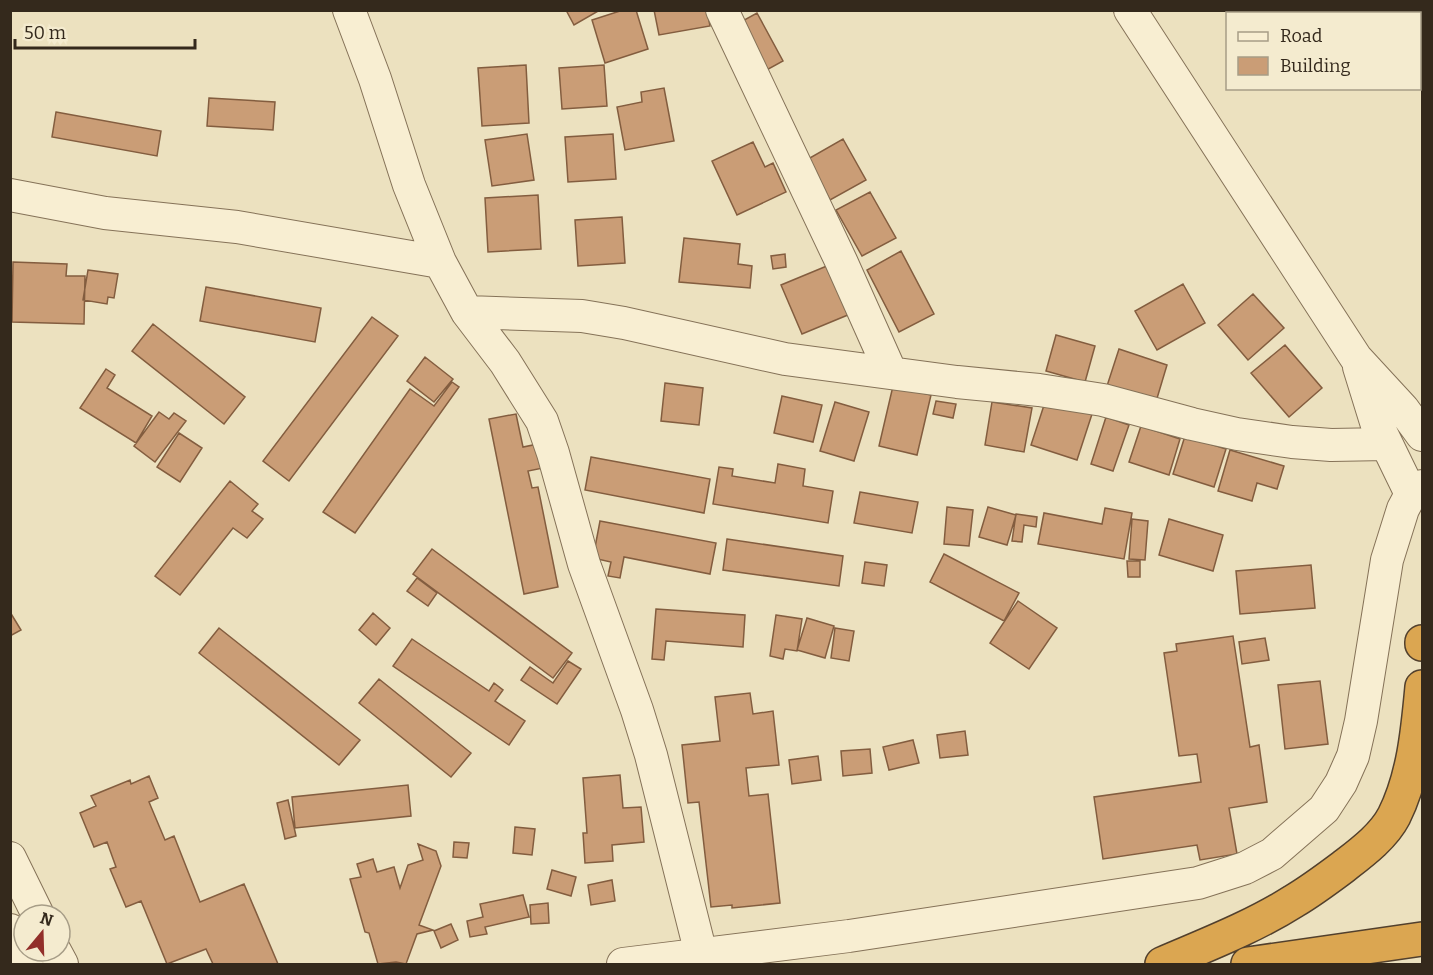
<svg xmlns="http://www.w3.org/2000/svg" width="1433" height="975" font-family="Bitter,serif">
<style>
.building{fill:#ca9d76;stroke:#835d3f;stroke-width:1.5}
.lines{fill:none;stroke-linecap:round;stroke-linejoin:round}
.minor-casing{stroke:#857258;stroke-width:34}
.highway-casing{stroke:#52402d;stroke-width:36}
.minor{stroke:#f8eed2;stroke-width:32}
.highway{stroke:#dba651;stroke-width:33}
</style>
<rect width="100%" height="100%" fill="#ece1bf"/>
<path class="building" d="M566 10H600L574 25Z
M623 10H636L648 49 605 63 592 20Z
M654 10H707L710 26 659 35Z
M757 13 783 61 763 72 737 24Z
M526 65 529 123 482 126 478 68Z
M604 65 607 106 562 109 559 68Z
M664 88 674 141 625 150 617 107 642 102 641 92Z
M209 98 275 102 273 130 207 126Z
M56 112 161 131 157 156 52 137Z
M527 134 534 180 492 186 485 140Z
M613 134 616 179 568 182 565 137Z
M843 139 866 180 830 200 808 159Z
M753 142 765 167 773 163 786 192 737 215 712 161Z
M870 192 896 238 862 256 836 210Z
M538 195 541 249 488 252 485 198Z
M622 217 625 263 578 266 575 220Z
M684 238 740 244 738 264 752 266 750 288 679 282Z
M901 251 934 314 899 332 867 270Z
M785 254 786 267 773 269 771 256Z
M13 262 67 264 66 276H85L84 324 12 322Z
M834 263 855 312 802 334 781 285Z
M88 270 118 274 114 298 108 297 107 304 83 300Z
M1183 284 1205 323 1157 350 1135 311Z
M206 287 321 308 315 342 200 321Z
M1253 294 1284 328 1248 360 1218 325Z
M372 317 398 336 289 481 263 461Z
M153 324 245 397 224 424 132 351Z
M1056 335 1095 346 1085 382 1046 371Z
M1285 345 1322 388 1289 417 1251 373Z
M1119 349 1167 365 1155 405 1106 389Z
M425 357 453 379 434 402 407 381Z
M106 369 115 375 107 388 152 416 136 443 80 408Z
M452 382 459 387 355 533 323 512 410 389 434 406Z
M665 383 703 388 699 425 661 421Z
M893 386 931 395 917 455 879 446Z
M1048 393 1094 408 1077 460 1031 445Z
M782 396 822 405 813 442 774 433Z
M936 401 956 404 953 418 933 414Z
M835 402 869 412 854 461 820 451Z
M992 402 1032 408 1024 452 985 445Z
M159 412 169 419 174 413 186 421 155 462 134 446Z
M516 414 523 447 538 444 543 468 528 471 532 488 538 487 558 587 524 594 489 419Z
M1106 417 1129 425 1113 471 1091 464Z
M1141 426 1180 439 1169 475 1129 462Z
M179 433 202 448 180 482 157 467Z
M1185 436 1226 449 1214 487 1173 474Z
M1230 450 1284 466 1277 489 1257 483 1252 501 1218 491Z
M591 457 710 479 704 513 585 490Z
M778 464 805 469 803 486 833 491 828 523 713 504 719 467 733 469 732 476 775 483Z
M230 481 258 504 252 511 263 519 247 538 233 528 180 595 155 576Z
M860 492 918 502 912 533 854 523Z
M947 507 973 510 969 546 944 544Z
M988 507 1016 515 1007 545 979 537Z
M1105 508 1132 513 1124 559 1038 544 1044 513 1102 524Z
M1016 514 1037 517 1036 527 1024 525 1022 542 1012 541Z
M1132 519 1148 521 1145 560 1129 559Z
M1169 519 1223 535 1213 571 1159 555Z
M600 521 716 543 710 574 624 557 620 578 608 576 611 562 593 558Z
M727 539 843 556 839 586 723 570Z
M432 549 572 653 553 678 413 574Z
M944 554 1019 593 1004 621 930 582Z
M1127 561H1140V577H1128Z
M865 562 887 565 884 586 862 583Z
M1311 565 1315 608 1240 614 1236 571Z
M417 578 437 593 428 606 407 591Z
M1018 601 1057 628 1029 669 990 643Z
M656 609 745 615 743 647 666 641 664 660 652 659Z
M10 612 21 630 10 636Z
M373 613 390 628 376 645 359 630Z
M776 615 802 619 797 651 785 649 783 659 770 656Z
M807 618 834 626 825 658 797 650Z
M219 628 360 740 339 765 199 653Z
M835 628 854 631 849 661 831 658Z
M1233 636 1250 747 1259 745 1267 802 1229 808 1237 854 1200 860 1197 845 1103 859 1094 797 1201 782 1197 754 1179 756 1164 653 1177 651 1176 644Z
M1265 638 1269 660 1242 664 1239 642Z
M412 639 489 691 494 683 503 690 495 701 525 721 509 745 393 666Z
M568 661 581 669 557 704 521 680 530 667 553 683Z
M379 679 471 753 451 777 359 703Z
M1320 681 1328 744 1285 749 1278 685Z
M750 693 753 714 773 711 779 765 746 768 749 796 768 794 780 903 732 908V905L711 907 699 802 688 803 682 745 720 741 715 697Z
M965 731 968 755 940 758 937 735Z
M913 740 919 763 889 770 883 747Z
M870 749 872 773 843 776 841 751Z
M818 756 821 780 792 784 789 760Z
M620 775 623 808 641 807 644 842 612 845 613 861 585 863 583 833H587L583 778Z
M149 776 158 798 149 802 165 840 174 836 200 902 244 884 278 964H213L206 949 167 964 141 901 126 907 110 869 116 867 107 842 94 847 80 813 96 806 91 796 130 780 131 784Z
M408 785 411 816 295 828 292 797Z
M288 800 296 836 285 839 277 803Z
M515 827 535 829 532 855 513 853Z
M454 842 469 843 467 858 453 857Z
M418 844 436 851 441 866 419 925 433 930 417 934 406 964 396 962 378 964 369 933 365 932 350 879 361 877 357 864 373 859 377 872 394 867 400 888 408 865 423 860Z
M552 870 576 877 571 896 547 889Z
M612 880 615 901 591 905 588 885Z
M523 895 529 917 485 927 487 934 470 937 467 921 483 917 480 904Z
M548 903 549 923 531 924 530 905Z
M451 924 458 940 441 948 434 931Z"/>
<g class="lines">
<g class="minor-casing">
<path id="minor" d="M349 10 375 79 409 185 440 262 467 312 505 362 542 421 553 453 584 564 637 710 651 755 701 954
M722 10 841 261 891 373
M1130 10 1356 358 1403 409 1422 435
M10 195 105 213 237 227 440 262
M467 312 582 316 624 323 785 359 957 382 1039 390 1103 400 1192 424 1237 434 1292 442 1331 445 1386 444
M1359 367 1376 422 1411 494
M10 858 38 915
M10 930 27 964
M55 951 62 964
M623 964 849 936 1198 883 1245 868 1272 854 1324 809 1341 783 1353 756 1361 721 1387 560 1403 509 1411 494 1422 486"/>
</g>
<g class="highway-casing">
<path id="highway" d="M1422 642V644
M1162 964C1206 945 1253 927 1294 901 1311 891 1327 879 1343 867 1361 853 1383 837 1394 816 1414 776 1418 730 1422 687
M1248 964 1422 939"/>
</g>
<use href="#minor" class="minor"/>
<use href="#highway" class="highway"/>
</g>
<rect width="1433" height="975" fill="none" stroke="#34291c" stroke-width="24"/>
<rect x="1226" y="12" width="195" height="78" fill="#f4ebcf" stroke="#a79d87" stroke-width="1.5"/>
<rect x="1238" y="32" width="30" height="9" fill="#f8eed2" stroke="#a79d87" stroke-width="1.5"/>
<text x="1280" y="42" font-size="18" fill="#34291c">Road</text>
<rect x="1238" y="57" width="30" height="18" fill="#ca9d76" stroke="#a79d87" stroke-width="1.5"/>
<text x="1280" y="72" font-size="18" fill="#34291c">Building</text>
<g transform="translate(42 933) rotate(19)"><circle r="28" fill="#f4ebcf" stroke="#a79d87" stroke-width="1.5"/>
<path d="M0-4.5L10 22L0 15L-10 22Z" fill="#922f2a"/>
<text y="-9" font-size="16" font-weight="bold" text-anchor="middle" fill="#34291c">N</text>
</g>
<path d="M15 39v9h180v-9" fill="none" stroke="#34291c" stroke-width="3"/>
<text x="24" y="39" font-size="18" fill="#34291c" stroke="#f4ebcf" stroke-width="4.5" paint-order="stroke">50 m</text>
</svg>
